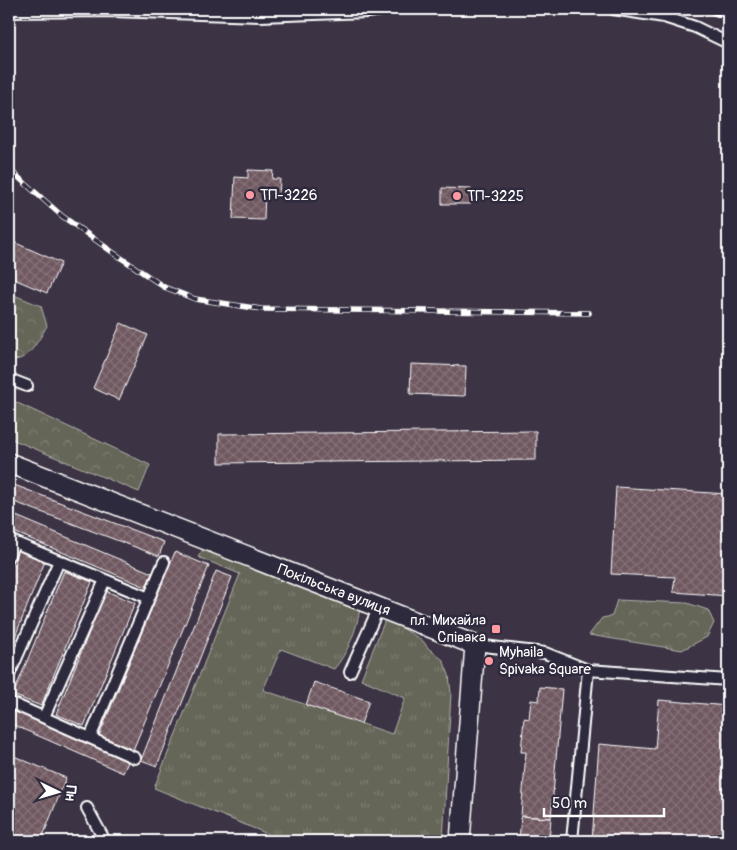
<svg xmlns="http://www.w3.org/2000/svg" width="737" height="850" font-family="Pangolin,sans-serif">
<style>
.grass{fill:url(#grass-tufts);stroke:#b2b2ac}
.forest{fill:url(#forest-crowns);stroke:#b2b2ac}
.building{fill:url(#building-cross-hatch);stroke:#fff}
.lines{fill:none;stroke-linecap:round;stroke-linejoin:round}
.lane-casing{stroke:#fff;stroke-width:14}
.street-casing{stroke:#fff;stroke-width:22}
.lane{stroke:#2f2a3d;stroke-width:10}
.street{stroke:#2f2a3d;stroke-width:19}
.rail-casing{stroke:#fff;stroke-width:5.5}
.rail{stroke:#2f2a3d;stroke-width:4;stroke-dasharray:11;stroke-linecap:butt}
.poi-dot{fill:#ff9aa2;stroke:#2f2a3d;stroke-width:2}
.labels{text-anchor:middle;dominant-baseline:central;stroke-width:5;stroke-linejoin:round;paint-order:stroke}
.poi-label{font-size:15px;fill:#fff;stroke:#2f2a3d;text-anchor:start}
.street-label{font-size:15px;fill:#fff;stroke:#2f2a3d}
</style>
<defs>
<pattern id="grass-tufts" width="24" height="20" patternUnits="userSpaceOnUse" patternTransform="scale(1.25)"><rect width="24" height="20" fill="#656658"/><path d="M3 7l-1-3M5 7V3M7 7l1-3M15 17l-1-3M17 17v-4M19 17l1-3" fill="none" stroke="#7c7d71"/></pattern>
<pattern id="forest-crowns" width="20" height="18" patternUnits="userSpaceOnUse" patternTransform="scale(1.25)"><rect width="20" height="18" fill="#656658"/><path d="M2 6a3 3 0 1 1 6 0M12 15a3 3 0 1 1 6 0" fill="none" stroke="#7c7d71"/></pattern>
<pattern id="building-cross-hatch" width="8" height="8" patternUnits="userSpaceOnUse" patternTransform="scale(1.25)"><rect width="8" height="8" fill="#705961"/><path d="M0 0l8 8M0 8l8-8" fill="none" stroke="#857279"/></pattern>
</defs>
<rect width="100%" height="100%" fill="#3c3344"/>
<filter id="ink" filterUnits="userSpaceOnUse"><feTurbulence type="fractalNoise" baseFrequency=".02" numOctaves="2"/><feDisplacementMap in="SourceGraphic" scale="10" xChannelSelector="R" yChannelSelector="G"/><feConvolveMatrix kernelMatrix="1 2 1 2 8 2 1 2 1" color-interpolation-filters="sRGB"/></filter>
<g filter="url(#ink)">
<path class="grass" d="M204 548 360 608C357 629 348 653 334 669L281 649 263 690 392 734 405 698 361 679 385 620 396 624 423 641 428 648 443 660 449 675 451 693 443 841H285L154 788 240 574 198 557Z"/>
<path class="forest" d="M9 293 41 306 47 326C39 339 27 365 9 359Z
M9 399 150 465 139 492 9 438Z
M617 600 687 603 708 610 714 623 707 637 682 650 589 635 602 618 612 616Z"/>
<path class="building" d="M248 170 273 171 272 179H280L279 195H271V190H265L264 220 233 219 235 177 248 178Z
M442 188 471 189V204H442Z
M9 240 61 263 47 293 9 277Z
M121 323 148 335 119 400 93 388Z
M411 364 466 366 465 396 410 394Z
M536 431V460L219 463V434Z
M9 483 164 542 159 556 9 500Z
M616 487 728 494V596L673 592 675 577 611 574Z
M9 513 152 573 146 587 9 530Z
M17 550 45 561 9 652V570Z
M175 552 209 566 133 750 99 736Z
M64 571 92 582 41 706 13 695Z
M216 571 232 577 157 766 141 760Z
M106 591 135 603 84 726 56 714Z
M314 682 369 701 361 724 306 705Z
M540 687 562 689 551 818 521 816 526 752H521L524 718 529 719 531 700 539 701Z
M659 700 728 706V841H592L599 744 655 749Z
M9 707 129 760 123 773 9 723Z
M9 754 66 778 41 841H9Z
M521 816 551 818 549 841H519Z"/>
<g class="lines">
<g class="lane-casing">
<path id="lane" d="M613 9 664 17 695 27 728 43
M9 12 111 11 260 16 368 12 389 9
M9 379 27 386
M9 540 149 598
M9 555 14 542
M475 645 545 653 588 670 728 680
M350 672 379 607
M9 675 59 561
M9 702 135 758
M44 717 105 580
M90 738 164 562
M87 808 105 841
M572 841 588 670"/>
</g>
<g class="street-casing">
<path id="street" d="M9 463 475 645 460 841"/>
</g>
<use href="#lane" class="lane"/>
<use href="#street" class="street"/>
<g class="rail-casing">
<path id="rail" d="M703 9 728 18
M9 169 62 216 111 251 164 287 195 299 261 309 589 313"/>
</g>
<use href="#rail" class="rail"/>
</g>
</g>
<g class="poi-dot">
<circle cx="250" cy="195" r="5"/>
<circle cx="457" cy="196" r="5"/>
<rect x="491" y="624" width="10" height="10" rx="2.5"/>
<circle cx="489" cy="661" r="5"/>
</g>
<g class="labels">
<g class="poi-label">
<text x="260" y="195">ТП-3226</text>
<text x="467" y="196">ТП-3225</text>
<text x="486" y="620" text-anchor="end">пл. Михайла<tspan x="486" dy="17">Співака</tspan></text>
<text x="499" y="652">Myhaila<tspan x="499" dy="17">Spivaka Square</tspan></text>
</g>
<g class="street-label">
<text transform="translate(334 590) rotate(21)">Покільська вулиця</text>
</g>
</g>
<rect width="737" height="850" fill="none" stroke="#2f2a3d" stroke-width="30"/>
<rect x="15" y="15" width="707" height="820" fill="none" stroke="#fff" stroke-width="2" filter="url(#ink)"/>
<g transform="translate(58 792) rotate(95)" stroke="#2f2a3d" stroke-width="4" paint-order="stroke">
<path d="M0-4L9 19L0 12L-9 19Z" fill="#ffffff"/>
<text y="-8" font-size="14" font-weight="bold" text-anchor="middle" fill="#ffffff">Пн</text>
</g>
<path d="M544 808v8h120v-8" fill="none" stroke="#ffffff" stroke-width="2.5"/>
<text x="552" y="808" font-size="15" fill="#ffffff" stroke="#2f2a3d" stroke-width="4" paint-order="stroke">50 m</text>
</svg>
